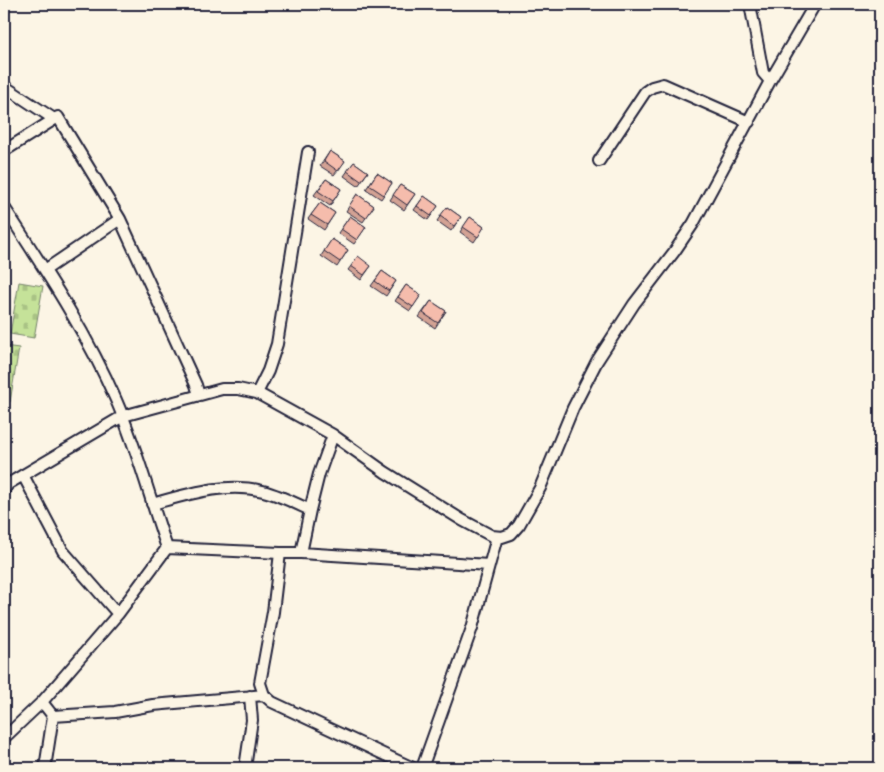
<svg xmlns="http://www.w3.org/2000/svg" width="884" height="772" font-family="Kalam,sans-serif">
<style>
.cemetery{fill:url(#cemetery-stones);stroke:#74826a}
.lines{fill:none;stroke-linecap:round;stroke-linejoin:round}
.minor-casing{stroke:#22223b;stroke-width:14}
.minor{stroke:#fcf5e5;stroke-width:10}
.wall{fill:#d3a294;stroke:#22223b}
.building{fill:#f5bcac;stroke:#22223b}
</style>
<defs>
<pattern id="cemetery-stones" width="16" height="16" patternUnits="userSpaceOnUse" patternTransform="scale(1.25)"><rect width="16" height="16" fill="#c5e299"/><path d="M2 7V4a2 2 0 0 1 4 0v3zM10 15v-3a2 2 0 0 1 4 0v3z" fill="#a9c285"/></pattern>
</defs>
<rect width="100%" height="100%" fill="#fcf5e5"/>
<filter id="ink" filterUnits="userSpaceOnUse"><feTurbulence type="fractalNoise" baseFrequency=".02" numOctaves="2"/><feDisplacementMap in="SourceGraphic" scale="10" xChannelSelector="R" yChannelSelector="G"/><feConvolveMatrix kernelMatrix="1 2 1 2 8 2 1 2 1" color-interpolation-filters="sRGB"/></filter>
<g filter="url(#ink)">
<path class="cemetery" d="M19 282 43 286 34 338 10 334Z
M4 346 19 348 10 402 4 401Z"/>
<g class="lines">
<g class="minor-casing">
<path id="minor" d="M750 4 763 73 770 81
M4 86 54 119
M4 151 58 117 120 219 45 270
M599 161 645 92 652 87 663 84 749 122
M4 207C45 270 86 331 116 400 137 448 150 499 167 548
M120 219 196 385 199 395
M257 393 268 371 277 344 308 152
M23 475 63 551 118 614
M4 490 8 484 123 416 222 389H238L257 393 333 435 385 472 462 520 492 536 502 537 511 534 519 525 540 488 573 408 597 361 634 304 674 252 693 224 770 81 815 4
M152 504C189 494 225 482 263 491 279 495 295 503 310 510L301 553H280L167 548
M310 510 319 474 333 435
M280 553 273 612 260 683 264 695 272 702 413 768
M301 553 489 565
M42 702 53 716 45 768
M53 716 115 712 153 705 264 695
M4 738 42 702 118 614 167 548
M245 768 252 720 250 696
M422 768 472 628 497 537"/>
</g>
<use href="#minor" class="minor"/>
</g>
<path class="wall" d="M330 151 345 161 334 175 320 166Z
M354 162 368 172 358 186 344 176Z
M377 173 392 183 381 199 366 189Z
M326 179 341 189 330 206 314 195Z
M400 185 415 194 404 210 390 200Z
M357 194 374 206 363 222 346 211Z
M424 196 438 206 428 220 414 210Z
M320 203 335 213 324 230 308 219Z
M447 207 461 217 451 231 437 221Z
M350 216 366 227 354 244 338 233Z
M470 217 484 227 474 242 460 232Z
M332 239 348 250 337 267 321 256Z
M351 266H371L361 280 348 270Z
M382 271 396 281 386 296 371 286Z
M406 285 421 295 410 311 395 301Z
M431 301 446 311 435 328 419 317Z"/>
<path class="building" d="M330 151 345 161 338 171 324 161Z
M354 162 368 172 361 181 347 171Z
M377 173 392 183 384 195 369 185Z
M326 179 341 189 333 201 318 191Z
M400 185 415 194 407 205 393 195Z
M357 194 374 206 366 218 349 206Z
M424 196 438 206 431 216 417 206Z
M320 203 335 213 327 225 311 215Z
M447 207 461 217 454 226 440 216Z
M350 216 366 227 357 240 341 229Z
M470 217 484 227 478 237 463 227Z
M332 239 348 250 340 262 324 251Z
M358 256 371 266 364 275 351 266Z
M382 271 396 281 389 291 375 281Z
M406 285 421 295 413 307 398 297Z
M431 301 446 311 438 323 423 313Z"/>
</g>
<rect width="884" height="772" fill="none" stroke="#fcf5e5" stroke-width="20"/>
<rect x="10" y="10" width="864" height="752" fill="none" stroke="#22223b" stroke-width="2" filter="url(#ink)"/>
</svg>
